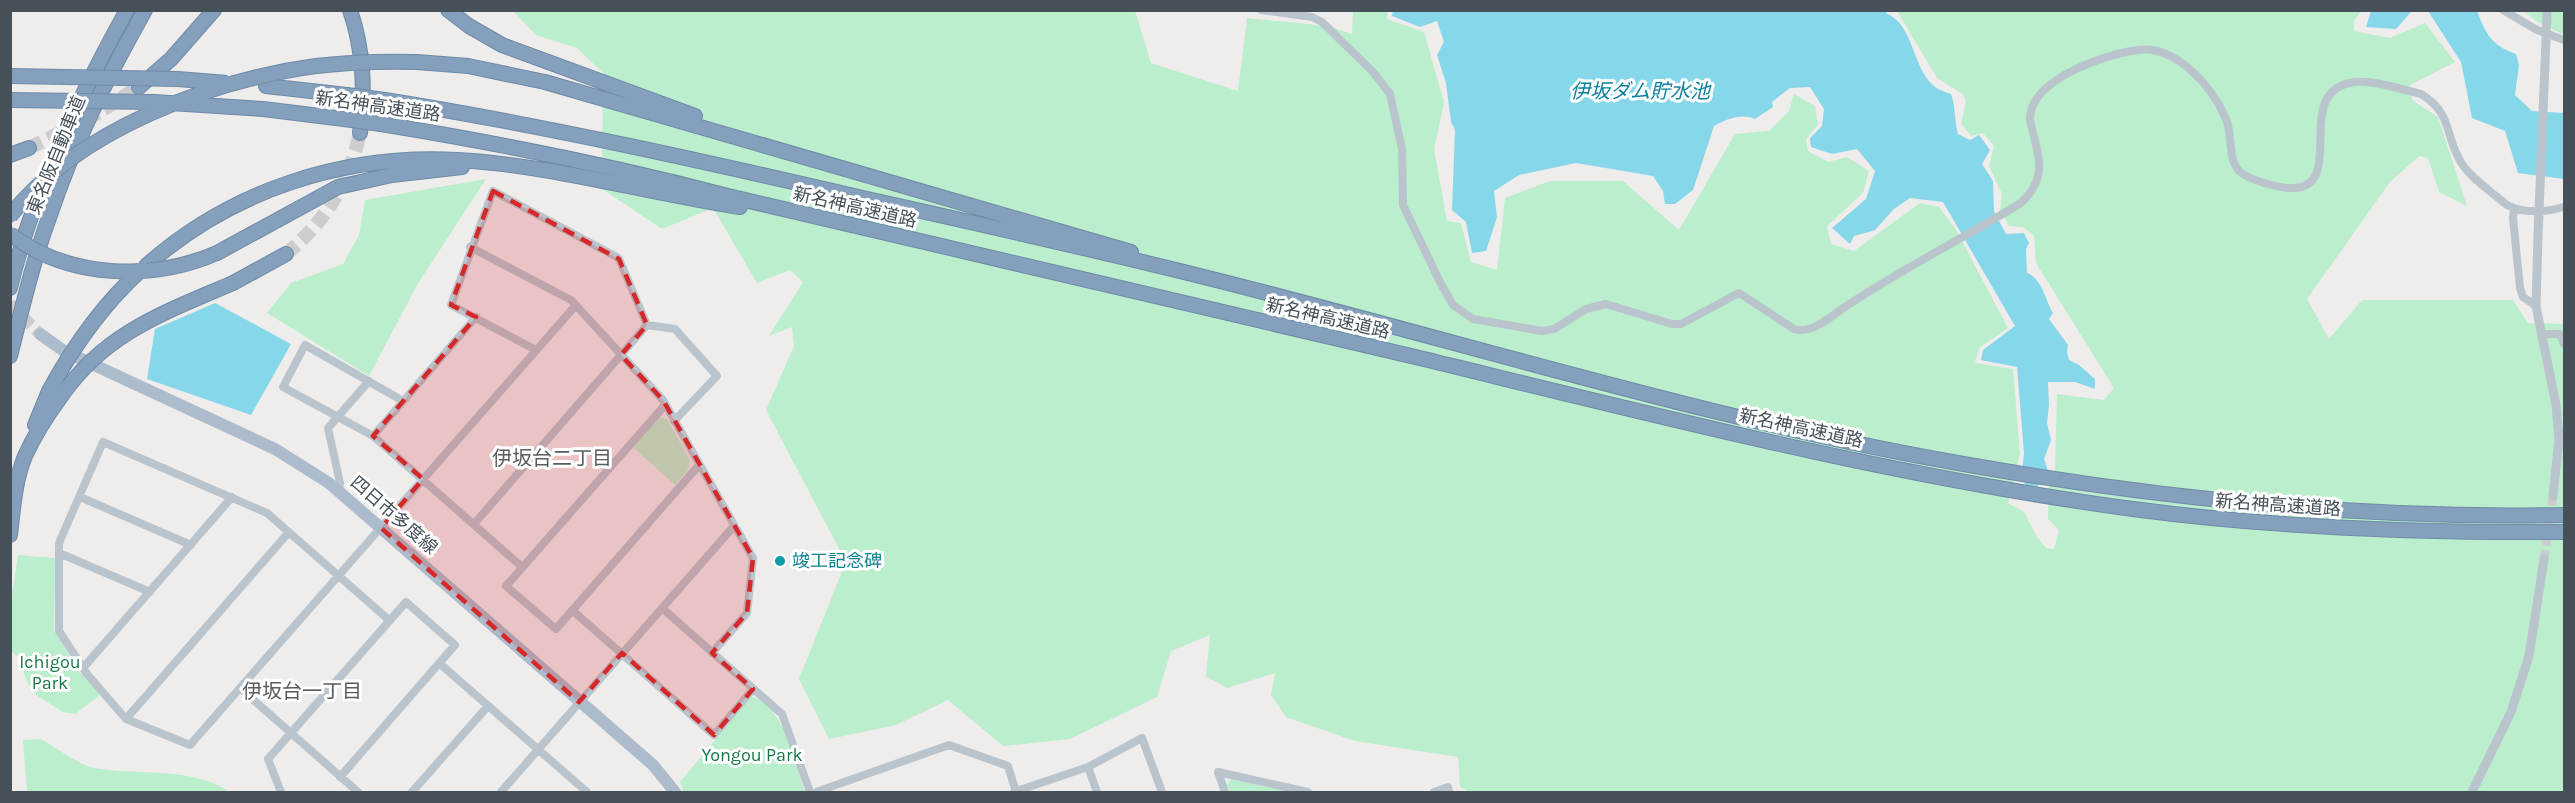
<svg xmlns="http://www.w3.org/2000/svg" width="2575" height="803" font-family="Karla,'Noto Sans JP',sans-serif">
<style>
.green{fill:#baeecd}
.water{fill:#87d7eb}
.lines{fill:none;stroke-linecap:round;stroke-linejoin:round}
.tertiary-tunnel{stroke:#cdcdcf;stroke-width:9;stroke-dasharray:9 4.5;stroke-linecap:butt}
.primary-tunnel{stroke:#cdcdcf;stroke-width:12;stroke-dasharray:12 6;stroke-linecap:butt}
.motorway-tunnel{stroke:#cdcdcf;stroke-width:14;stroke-dasharray:14 7;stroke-linecap:butt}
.motorway-casing{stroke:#6f8ba7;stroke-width:16}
.minor{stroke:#bac4cc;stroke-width:8}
.tertiary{stroke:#bac4cc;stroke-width:9}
.primary{stroke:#acbccc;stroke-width:12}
.motorway{stroke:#84a0bc;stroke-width:14}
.motorway-bridge-casing{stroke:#6f8ba7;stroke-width:16;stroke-linecap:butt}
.tertiary-bridge{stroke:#bac4cc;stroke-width:9}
.motorway-bridge{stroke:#84a0bc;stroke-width:14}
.marked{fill:#d62828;fill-opacity:0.2;stroke:#d62828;stroke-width:4.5;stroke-dasharray:12 8;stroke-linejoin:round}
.culture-dot{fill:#0f9aa8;stroke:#fff;stroke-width:2}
.labels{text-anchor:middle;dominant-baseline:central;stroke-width:6;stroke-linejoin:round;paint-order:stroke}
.street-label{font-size:18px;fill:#455059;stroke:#fff}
.culture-label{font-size:18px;fill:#0d838f;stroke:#fff;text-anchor:start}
.park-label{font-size:18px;fill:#177946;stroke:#fff}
.water-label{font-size:20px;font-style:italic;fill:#0d819d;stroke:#fff}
.neighbourhood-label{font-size:20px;fill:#595d61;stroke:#fff}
</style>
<rect width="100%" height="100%" fill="#efecec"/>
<path class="green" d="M513 11H1135L1151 63 1238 91 1247 18 1328 26 1352 34 1353 11H1388L1387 19 1424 32 1444 102 1434 149 1447 221 1461 223 1471 262 1497 270 1505 198 1550 181H1623L1679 230 1735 134 1769 131 1789 111 1794 94 1815 106 1818 125 1806 139 1808 151 1828 162 1847 157 1869 171 1863 193 1827 226 1831 244 1854 251 1920 203 1939 207 1956 230 2008 328 1979 348 1975 363 2013 369 2020 454 2008 503 2024 512 2037 537 2046 548 2054 549 2059 530 2048 519 2049 479 2055 472 2057 394 2104 400 2114 388 2036 263 2034 236 2023 227 2009 226 2000 209 2002 194 1989 166 1994 146 1983 133 1971 136 1961 123 1966 101 1964 95 1937 78 1897 11H2361L2354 21V31L2390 38 2425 23 2455 62 2410 85 2412 100 2438 117 2467 206 2439 192 2428 158 2419 156 2390 182 2307 299 2329 339 2362 300H2513L2528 323 2564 324V792H1470L1460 787 1458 757 1355 741 1286 717 1271 695 1275 673 1227 688 1206 676 1210 635 1171 651 1157 697 1070 739 1003 746 948 700 896 725 829 739 799 679 846 562 766 410 794 346 792 327 769 336 803 282 790 270 757 283 713 208 662 229 602 189 603 73 577 48 536 35Z
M2523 11H2564V35L2538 22Z
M486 179 417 285 369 376 267 313 291 283 343 264 359 235 365 200Z
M659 417 667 419 690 460 688 470 675 485 635 449 634 446Z
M18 555 55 558 54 630 78 670 99 693V696L75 714 63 712 36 695 28 684 18 657 11 651V603Z
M751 697C782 700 796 768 805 792H684L680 782Z
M41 739C55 747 79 765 94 768 139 776 191 766 230 792H27L23 740Z
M1231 779 1290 792H1230L1227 785Z"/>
<path class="water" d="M1393 10H1887L1886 13C1915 26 1911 66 1934 86 1938 90 1946 92 1951 94 1956 107 1954 120 1958 134L1970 140 1979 135 1990 150 1982 164 1993 181 1994 211 2006 234 2024 233 2029 243 2026 249 2027 273C2043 279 2045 300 2053 313L2049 319 2068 345 2067 352 2069 360 2079 365 2095 379V389L2075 382H2048L2049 405 2047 423 2051 440 2044 459 2048 471 2029 499 2022 474 2024 453 2017 367 1981 360 1983 350 2015 326 1943 202 1910 198 1894 209 1875 230 1854 236 1850 244 1832 228 1866 199 1875 171 1857 149 1832 154 1811 147 1810 138 1822 126 1824 109 1810 87 1790 88 1772 102 1773 107 1755 119C1741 113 1727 119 1714 126L1693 190 1675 204H1665L1663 191 1653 176 1576 163 1519 175 1494 191 1497 217 1486 251 1472 253 1466 222 1452 210 1455 130 1451 122 1446 83 1437 55 1444 42 1437 21 1420 27 1392 16Z
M2371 11V10L2412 11 2396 29 2366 27Z
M2428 11H2477C2486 34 2491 45 2516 54L2519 65 2515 95 2532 111 2564 113V179L2518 173 2505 131 2472 118 2461 62Z
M215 303 291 344 251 415 147 379 155 329Z"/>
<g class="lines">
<path class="tertiary-tunnel" d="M2544 559 2553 496"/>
<path class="primary-tunnel" d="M10 304 40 334"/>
<path class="motorway-tunnel" d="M29 148 83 122 139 87
M286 254C326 221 349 183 360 133"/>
<g class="motorway-casing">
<path id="motorway" d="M350 10C364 51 365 90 360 133
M448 10 469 26 502 45 695 116
M417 62 468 66 545 82 1131 252
M266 86 347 95
M139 87 171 59 214 10
M385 100C547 126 707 162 867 199 980 224 1092 249 1204 277 1461 341 1714 422 1975 466 2170 500 2367 519 2564 515
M263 109 344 119
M381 124C498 143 613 166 728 196 960 250 1192 304 1424 359 1658 416 1894 477 2133 509 2276 528 2420 533 2564 532
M10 155 29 148
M217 253 338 187 392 175 462 167
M146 266C231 190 344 154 457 160 552 165 646 193 740 207
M233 283 286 254
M10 288C33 191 79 97 127 10
M10 356C22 309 33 261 50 215 74 143 108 76 145 10
M35 425 49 391
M10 535C13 509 15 480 25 456 35 434 48 414 62 395"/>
</g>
<path class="minor" d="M1261 10 1312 17 1322 22 1374 73 1390 94 1402 149 1403 205 1440 282 1453 305 1473 319 1542 331 1554 329 1586 309 1606 304 1672 324H1681L1739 293 1794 329C1810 334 1827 320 1839 311 1897 271 1961 240 2021 203 2043 182 2042 165 2034 137 2033 131 2030 124 2030 119 2030 79 2106 54 2138 50 2176 45 2212 86 2226 119 2233 134 2227 158 2239 171 2248 180 2282 189 2295 188 2347 184 2291 91 2354 82 2375 80 2400 89 2421 94 2454 114 2444 137 2462 164 2473 180 2493 193 2507 205 2524 214 2547 212 2564 207
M2503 10 2537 30 2564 40
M2514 209 2513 218 2520 288 2523 297 2536 306
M470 247 571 300 663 400 753 558 747 613 712 653
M647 325 675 329 717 376 674 421
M2542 334H2560L2564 344
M536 350 451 305 493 191 615 256 619 259 647 325
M403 401 305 345 283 387 373 436 522 567
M665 405 506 586 556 629 699 465
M373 436 476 317
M339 491 340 483 328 428 369 381
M80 497 191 545
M474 524 647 325
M59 553 150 592
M662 608 782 714 810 792
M572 610 714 735 753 689
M389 620 267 513 103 442 59 543V631L87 674 126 719 190 745 576 305
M439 663 587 792
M83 668 232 497
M240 688 358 792
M126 719 289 532
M1088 767 1097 792
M1218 772 1308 792
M1218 772 1225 792
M281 792 268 759 406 602 455 645 340 777
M412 792 488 706
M501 792 734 526
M816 792 949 745 1008 766 1016 792
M1014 792 1088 767 1142 738 1162 792
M1434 792 1448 787 1449 792"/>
<path class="tertiary" d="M2538 236 2536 306 2556 405 2559 439 2553 496
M2472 792 2511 712 2529 656 2544 559"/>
<path class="primary" d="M40 334 64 351 275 449 329 483 653 765 675 792"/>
<use href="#motorway" class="motorway"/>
<g class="motorway-bridge-casing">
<path id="motorway-bridge" d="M10 76 178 79 227 83
M347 95 385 100
M10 100 154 102 263 109
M344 119 381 124
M10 216C77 130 212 80 316 66 350 62 383 61 417 62
M10 234C69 279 152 281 217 253
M49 391C74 345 103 304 142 269
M62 395C106 332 166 312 233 283"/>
</g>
<path class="tertiary-bridge" d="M2538 236 2547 14"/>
<use href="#motorway-bridge" class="motorway-bridge"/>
</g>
<path class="marked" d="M493 191 619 259 647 325 621 355 663 400 753 558 747 613 712 653 753 689 714 735 622 653 579 702 381 528 423 479 373 436 476 317 451 305Z"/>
<circle class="culture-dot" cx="780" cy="561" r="6"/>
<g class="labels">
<g class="street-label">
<text transform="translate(378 106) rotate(8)">新名神高速道路</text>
<text transform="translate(56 155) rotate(-68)">東名阪自動車道</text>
<text transform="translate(855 207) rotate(13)">新名神高速道路</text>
<text transform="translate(1328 318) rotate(13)">新名神高速道路</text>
<text transform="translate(1801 428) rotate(12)">新名神高速道路</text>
<text transform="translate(2278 505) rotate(4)">新名神高速道路</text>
<text transform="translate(394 515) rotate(41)">四日市多度線</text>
</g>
<g class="culture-label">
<text x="792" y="561">竣工記念碑</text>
</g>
<g class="park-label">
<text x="50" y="662">Ichigou<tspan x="50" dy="21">Park</tspan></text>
<text x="752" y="755">Yongou Park</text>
</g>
<g class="water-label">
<text x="1640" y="91">伊坂ダム貯水池</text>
</g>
<g class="neighbourhood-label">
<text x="552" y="458">伊坂台二丁目</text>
<text x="302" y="691">伊坂台一丁目</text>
</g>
</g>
<rect width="2575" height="803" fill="none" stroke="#455059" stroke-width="24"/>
</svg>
